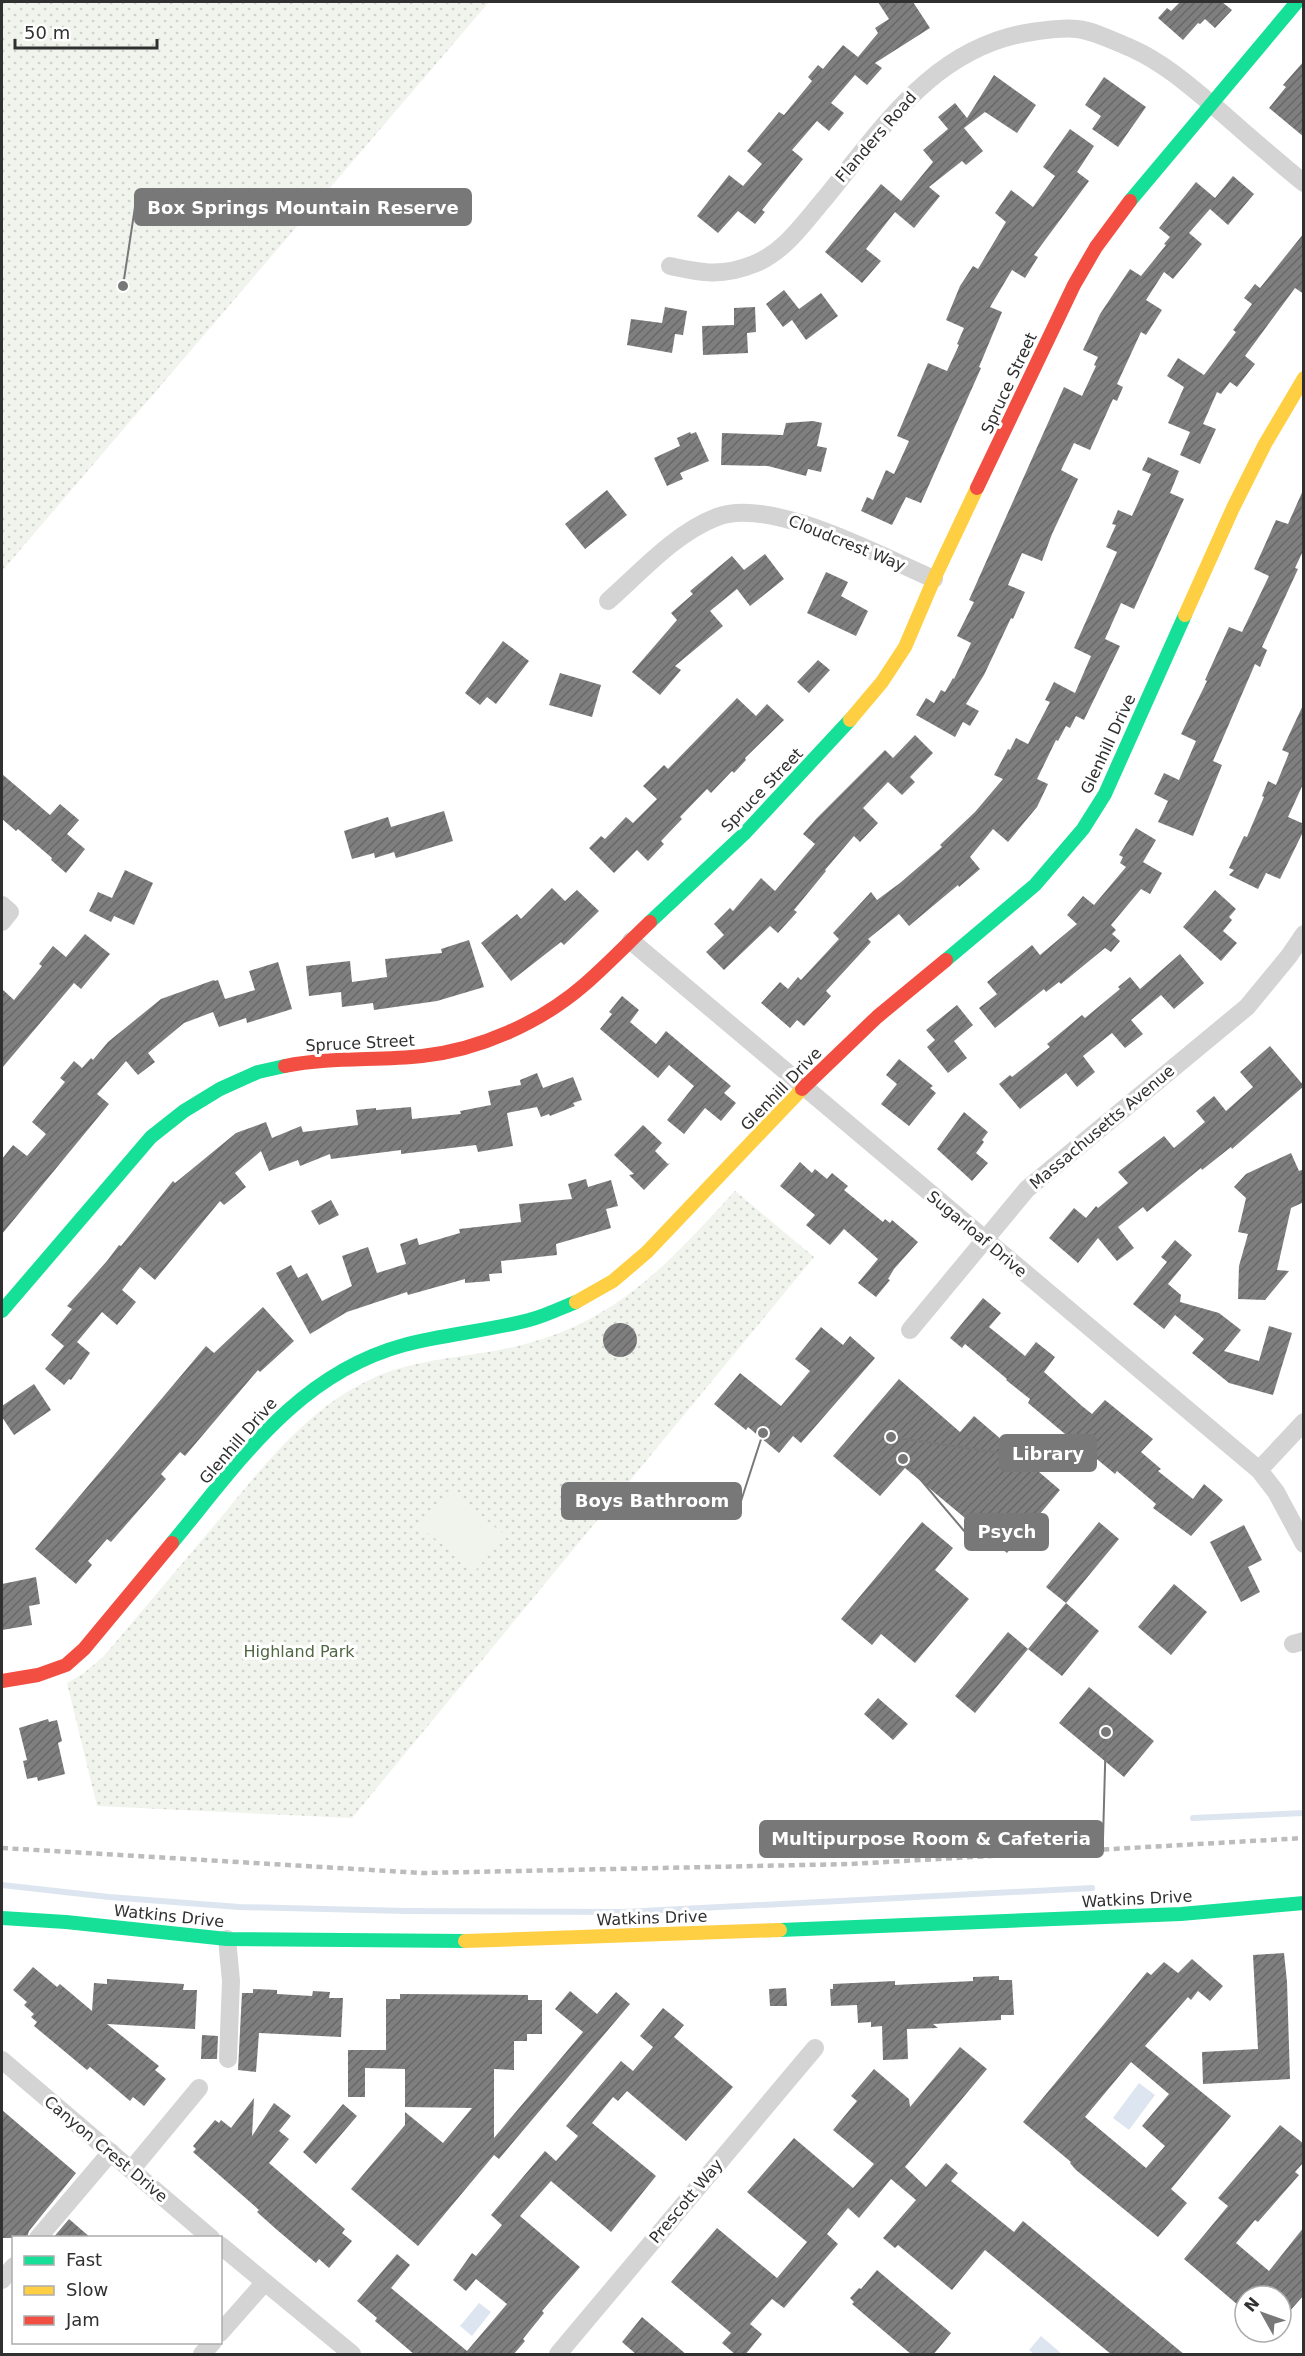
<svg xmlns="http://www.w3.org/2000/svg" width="1305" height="2356" font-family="'DejaVu Sans',sans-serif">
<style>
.park{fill:url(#park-dots)}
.pitch{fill:#f1f4ed}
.water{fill:#dde6f0}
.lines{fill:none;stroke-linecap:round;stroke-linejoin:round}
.stream{stroke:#dde6f0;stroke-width:6}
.building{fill:url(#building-hatch);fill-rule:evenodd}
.street{stroke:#d4d4d4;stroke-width:18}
.fast{stroke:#16e098;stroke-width:14}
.slow{stroke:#ffcf43;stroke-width:14}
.jam{stroke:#f24e42;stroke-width:14}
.rail{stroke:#bcbcbc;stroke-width:4.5;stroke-dasharray:6 4.5;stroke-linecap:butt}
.labels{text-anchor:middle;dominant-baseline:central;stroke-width:6;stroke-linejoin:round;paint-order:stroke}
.street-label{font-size:16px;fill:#303030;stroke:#fff}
.park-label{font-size:16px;fill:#4f6742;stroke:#fff}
.leader{fill:none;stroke:#787878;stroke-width:2}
.callout-dot{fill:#787878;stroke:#fff;stroke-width:2}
.callout{fill:#787878;stroke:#787878;stroke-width:2}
.callout-label{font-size:18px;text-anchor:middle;font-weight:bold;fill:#fff}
</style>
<defs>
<pattern id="park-dots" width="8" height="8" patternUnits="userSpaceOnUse" patternTransform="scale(1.5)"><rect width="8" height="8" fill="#f1f4ed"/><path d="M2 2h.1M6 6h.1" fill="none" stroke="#cfd2cc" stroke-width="1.8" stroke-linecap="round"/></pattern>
<pattern id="building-hatch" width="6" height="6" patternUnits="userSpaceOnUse" patternTransform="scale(1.5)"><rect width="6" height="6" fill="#7f7f7f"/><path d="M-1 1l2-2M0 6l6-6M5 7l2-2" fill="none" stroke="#686868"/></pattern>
</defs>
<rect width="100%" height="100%" fill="#fff"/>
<path class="park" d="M2 2H489L2 571Z
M735 1191 814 1257 352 1818 97 1806 67 1683 84 1673 104 1656C142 1611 180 1566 218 1521 262 1468 305 1411 369 1380 414 1358 469 1358 518 1346 619 1321 668 1263 735 1191Z"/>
<path class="pitch" d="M448 1491 505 1535 476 1570 420 1527Z"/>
<path class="water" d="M1139 2083 1155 2095 1129 2130 1113 2118Z
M479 2303 491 2312 472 2336 460 2326Z
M1041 2336 1062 2354H1034L1029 2350Z"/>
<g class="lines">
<path class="stream" d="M1193 1818 1304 1813
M2 1885 109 1897 239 1907 406 1911 623 1912 1092 1888"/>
</g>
<path class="building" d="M878 2H913L930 28 875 63 882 68 867 85 855 75 831 103 844 113 829 131 817 121 792 150 803 159 762 210 765 212 755 224 738 211 718 233 697 216 729 175 743 186 762 164 747 151 779 112 784 115 812 81 808 77 818 65 823 69 843 45 858 57 878 33 875 28 889 19Z
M1180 2H1222L1232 10 1215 28 1205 19 1200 24 1198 23 1183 40 1158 18 1167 8 1171 11Z
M1304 61V137L1269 108 1286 87 1283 85Z
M994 75 1036 105 1017 133 985 112 964 128 983 151 966 165 962 161 929 187 940 196 914 228 895 212 866 249 881 261 862 283 825 252 881 184 901 201 933 162 923 150 948 129 938 117 955 103 967 118Z
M1104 77 1146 107 1118 147 1092 129 1101 116 1085 105Z
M1070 129 1094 146 1077 172 1089 181 1034 255 1038 257 1025 278 1012 270 990 307 1002 312 979 367 981 368 921 503 906 497 892 525 861 511 867 497 873 500 886 470 894 474 909 441 897 436 928 363 947 371 959 345 957 344 964 328 946 320 960 286 973 266 978 269 1006 222 995 213 1011 190 1033 207 1055 176 1043 167Z
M1233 176 1254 194 1228 225 1210 209 1189 233 1202 244 1173 279 1164 272 1146 300 1162 310 1146 335 1141 332 1117 384 1123 387 1117 401 1113 399 1090 450 1074 443 1061 470 1078 479 1052 534 1042 561 1022 553 1008 585 1025 592 1013 619 1011 618 984 675 966 704 979 711 970 726 963 722 955 737 916 715 926 698 934 703 941 690 945 692 953 678 954 679 971 643 957 636 974 602 969 600 1064 387 1082 396 1096 366 1094 365 1098 357 1083 350 1100 314 1130 269 1141 276 1166 245 1164 244 1170 237 1159 228 1196 182 1215 198Z
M1304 233V294L1295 288 1245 356 1255 364 1237 387 1230 382 1221 394 1217 392 1203 424 1216 429 1200 464 1180 455 1190 432 1168 423 1184 387 1167 376 1178 358 1204 375 1236 332 1233 330 1252 304 1244 298 1255 284 1260 288Z
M784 290 799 309 821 293 838 316 806 340 792 320 783 327 766 304Z
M665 307 687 311 683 335 675 334 672 353 627 345 631 319 662 323Z
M755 307 756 332 747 333 748 353 703 355 702 326 734 325V308Z
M813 421 822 423 817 446 827 448 821 472 808 469 806 476 768 466 721 465 722 433 783 435 786 423Z
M690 432 691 434 696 432 709 461 680 473 683 479 667 486 654 458 680 446 677 438Z
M1148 457 1179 471 1170 493 1184 499 1134 609 1121 603 1105 639 1120 646 1084 720 1076 716 1070 728 1066 726 1058 741 1056 740 1037 779 1048 784 1037 807 1008 842 993 829 970 857 980 869 959 887 958 885 909 926 899 914 868 939 871 942 826 991 831 996 804 1026 797 1020 790 1028 761 1003 780 982 788 989 798 977 801 980 839 939 833 933 871 892 877 900 900 883 942 847 940 845 975 812 1003 779 994 775 1008 749 1010 750 1016 738 1028 744 1050 702 1045 700 1054 682 1075 693 1091 656 1074 648 1117 552 1106 547 1116 525 1112 524 1118 510 1132 516 1151 474 1142 470Z
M1304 488V549L1295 568 1298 569 1262 647 1267 650 1260 667 1255 664 1213 761 1222 765 1193 836 1158 822 1168 801 1154 794 1164 773 1179 780 1196 741 1181 734 1207 681 1205 680 1229 627 1242 632 1269 576 1254 569 1276 520 1288 524Z
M607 490 627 515 585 549 565 524Z
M765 554 784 579 750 606 737 589 710 611 723 626 675 666 681 670 660 695 632 672 677 620 671 613 693 594 690 591 732 556 744 570Z
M826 572 848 582 841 596 868 611 856 636 807 613Z
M503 641 529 661 496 704 487 697 480 705 465 693Z
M818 660 830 670 809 693 797 682Z
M560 673 601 685 592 717 549 705Z
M737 698 756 716 767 704 784 720 745 758 746 760 734 773 732 771 711 793 707 789 680 817 682 819 661 841 664 844 648 861 637 850 614 873 589 848 601 836 605 839 626 817 633 823 657 799 643 786 664 765 668 769Z
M1304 703V782L1288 817 1304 824V830L1280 879 1266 873 1258 889 1229 875 1234 870 1229 868 1244 836 1247 837 1264 797 1262 796 1268 781 1276 785 1289 753 1282 750Z
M915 735 933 753 910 777 915 782 902 795 888 782 863 808 878 823 860 842 854 836 825 870 826 871 794 910 797 912 778 933 770 926 724 970 706 952 724 935 714 924 730 908 733 911 761 878 775 891 815 844 803 834 816 819 885 750 893 758Z
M2 774 50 815 60 804 79 820 67 834 85 849 66 873 51 860 52 858 18 829 16 831 2 819Z
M444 811 453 841 396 858 394 852 375 858 374 853 352 859 344 831 388 817 391 827Z
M1136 828 1156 840 1143 862 1162 873 1150 894 1141 889 1111 925 1116 930 1112 934 1120 941 1111 952 1105 948 1061 984 1059 982 1046 992 1044 989 995 1028 979 1008 997 994 987 982 1032 945 1040 955 1077 924 1067 915 1083 896 1094 905 1126 867 1120 863 1123 857 1119 855Z
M125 870 153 883 134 925 114 916 111 922 89 911 98 892 112 898Z
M552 888 565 901 577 890 599 911 564 945 561 942 511 981 481 943 517 914 521 919Z
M1215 890 1236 909 1229 917 1232 920 1223 931 1237 943 1221 961 1183 927Z
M85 934 110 954 81 989 74 983 2 1068V989L14 1000 42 966 39 964 53 946 66 957Z
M469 940 484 987 437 1001 374 1010 373 1003 342 1007 341 992 309 996 306 966 350 961 352 982 387 977 385 959 442 953 441 949Z
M1180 954 1204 983 1174 1009 1161 995 1131 1020 1143 1034 1125 1048 1112 1033 1083 1056 1095 1072 1077 1087 1066 1073 1020 1109 999 1084 1010 1075 1012 1077 1050 1047 1047 1044 1082 1015 1085 1018 1120 989 1118 987 1130 977 1140 989Z
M278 962 292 1009 247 1023 246 1018 219 1027 213 1012 184 1023 148 1053 155 1062 138 1075 126 1061 97 1094 109 1104 2 1234V1159L13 1145 27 1156 46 1134 32 1122 65 1082 60 1078 74 1061 82 1068 91 1058 93 1060 108 1042 161 999 214 980 215 981 218 980 225 999 255 990 249 971Z
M622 996 639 1010 630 1022 656 1044 666 1031 731 1086 724 1093 736 1103 721 1121 705 1108 684 1134 667 1120 694 1086 669 1065 658 1078 600 1029 612 1014 609 1012Z
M957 1005 973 1025 954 1041 967 1058 948 1073 927 1047 935 1040 926 1030Z
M1270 1046 1304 1086 1232 1149 1231 1147 1202 1170 1201 1168 1147 1212 1143 1207 1118 1227 1134 1248 1117 1261 1098 1238 1078 1263 1049 1238 1074 1208 1086 1218 1096 1206 1098 1208 1128 1183 1118 1172 1164 1136 1174 1148 1205 1122 1196 1111 1214 1096 1226 1111 1253 1087 1240 1072Z
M899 1059 933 1086 930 1088 936 1093 909 1126 881 1104 897 1084 886 1075Z
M537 1073 543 1088 573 1077 582 1100 573 1103 575 1106 550 1116 549 1114 541 1117 537 1107 507 1113 513 1146 478 1152 476 1145 401 1154V1150L331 1159 330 1154 300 1166 298 1160 269 1171 261 1151 235 1173 246 1187 224 1205 220 1201 155 1280 140 1267 122 1290 136 1302 117 1325 102 1312 77 1342 90 1353 71 1380 69 1379 64 1385 45 1369 64 1346 51 1335 72 1309 67 1306 107 1261 119 1245 121 1246 173 1181 175 1183 236 1133 266 1122 272 1138 301 1126 303 1132 358 1125 356 1110 376 1108V1110L411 1107 412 1119 461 1114 460 1111 491 1105 488 1091 521 1085 520 1080Z
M964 1112 988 1132 982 1140 984 1142 976 1153 988 1163 972 1181 937 1149Z
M643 1125 662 1143 655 1151 668 1164 670 1163 644 1190 629 1175 634 1174 614 1155Z
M1291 1153 1299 1171 1304 1169V1202L1291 1208 1277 1270 1289 1271 1265 1300 1238 1299 1239 1266 1248 1234 1238 1232 1246 1198 1234 1187 1246 1174Z
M800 1162 812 1173 815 1169 827 1179 832 1173 848 1186 844 1190 883 1222 885 1219 890 1223 892 1220 918 1242 894 1269 888 1279 890 1280 876 1297 858 1283 878 1259 844 1229 830 1245 806 1225 815 1215 780 1186Z
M586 1179 588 1187 611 1180 618 1206 606 1209 611 1228 556 1244 557 1255 501 1261 502 1273 489 1274 490 1281 465 1283V1279L408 1295 407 1292 347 1312 310 1334 276 1273 291 1265 298 1278 307 1273 322 1301 352 1286 342 1256 368 1247 377 1273 406 1264 400 1244 417 1238 419 1245 460 1233 459 1229 521 1222 519 1204 572 1199 568 1184Z
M331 1200 339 1215 319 1225 311 1211Z
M1175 1240 1192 1255 1168 1284 1181 1295 1180 1302 1219 1313 1241 1330 1224 1351 1259 1361 1269 1326 1292 1333 1273 1395 1229 1383 1192 1353 1204 1339 1175 1315 1164 1329 1133 1304 1167 1262 1161 1257Z
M983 1298 1001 1313 989 1327 1025 1356 1036 1342 1055 1357 1044 1372 1082 1406 1092 1414 1105 1400 1153 1439 1141 1452 1161 1469 1158 1471 1193 1499 1204 1484 1223 1500 1191 1536 1153 1508 1156 1504 1117 1471 1115 1474 1087 1451 1082 1457 1066 1444 1071 1439 1028 1403 1030 1399 1006 1380 1007 1379 965 1344 962 1348 950 1338Z
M263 1307 294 1341 260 1372 258 1370 185 1456 180 1452 161 1474 166 1479 111 1542 107 1539 88 1561 92 1565 76 1584 35 1549 206 1346 214 1353Z
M603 1340a17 17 0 1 1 34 0a17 17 0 1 1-34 0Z
M821 1327 843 1345 850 1336 875 1358 801 1443 793 1436 779 1453 748 1427 746 1430 714 1404 740 1373 781 1406 810 1371 795 1359Z
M899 1379 960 1432 974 1416 1060 1490 1007 1553 905 1468 880 1496 833 1456Z
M34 1384 51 1410 14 1435 2 1417V1406Z
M922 1522 953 1548 935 1570 969 1599 915 1663 881 1634 872 1645 841 1619Z
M1099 1522 1119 1539 1066 1603 1099 1631 1062 1676 1028 1649 1066 1603 1046 1587Z
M1244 1525 1262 1560 1248 1567 1260 1592 1241 1602 1210 1542Z
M36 1577 40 1604 29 1606 32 1625 2 1630V1584Z
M1174 1584 1207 1612 1171 1655 1138 1627Z
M1008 1632 1028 1649 975 1713 955 1696Z
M1089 1687 1154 1741 1124 1777 1059 1723Z
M878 1698 908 1724 893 1740 864 1714Z
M48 1719 49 1722 57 1720 62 1741 58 1743 65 1774 38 1781 37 1777 27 1779 23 1761 27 1760 19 1728Z
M1284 1953 1287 1982 1290 2079 1203 2084 1202 2052 1258 2049 1253 1955Z
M1192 1959 1223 1986 1210 2001 1198 1991 1191 2000 1188 1997 1145 2046 1231 2116 1171 2189 1187 2203 1158 2237 1076 2170 1070 2163 1071 2162 1023 2122 1147 1972 1151 1975 1164 1962 1178 1973ZM1131 2062 1169 2094 1142 2126 1165 2146 1146 2168 1085 2117Z
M33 1967 57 1987 60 1984 92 2011 94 1983 107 1984V1979L184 1984 183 1990H197L195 2029 107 2024 159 2066 155 2070 166 2079 144 2106 133 2097 130 2101 90 2067 87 2070 34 2026 37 2022 31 2017 34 2014 24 2005 27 2002 13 1990Z
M999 1976V1980H1012L1014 2015H1001V2020L933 2024 938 2028 907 2029 908 2059 883 2060 882 2026 871 2027V2022L858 2023 857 2005 831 2006 830 1989H833V1984L895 1981V1985L973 1981V1977Z
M786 1988 787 2006H770L769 1989Z
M253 1989 277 1990V1994L312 1996 313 1991 330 1992 329 1998H343L341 2037 259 2033 256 2072 238 2070 242 1993H253Z
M570 1991 597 2014 616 1992 630 2004 499 2159 494 2155 418 2246 351 2189 405 2125V2112L443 2143 472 2108 405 2107V2069L365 2068V2097H348V2050H386V1999H400V1994L528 1995V2000H542V2034H527V2041H514V2070L494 2069V2138L583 2032 555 2009Z
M663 2008 684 2025 674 2037 733 2087 686 2141 627 2091 618 2101 613 2097 592 2123 656 2176 611 2232 551 2181 520 2216 580 2267 542 2311 544 2313 523 2339 525 2341 513 2355H415L375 2321 377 2318 357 2301 397 2254 410 2265 391 2288 467 2351 507 2304 476 2279 466 2291 453 2280 472 2253 476 2256 502 2225 491 2215 545 2151 556 2161 578 2136 566 2126 621 2061 633 2071 653 2047 640 2036Z
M202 2035 218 2036 217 2059H201Z
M960 2047 987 2069 905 2167 926 2187 946 2163 958 2173 951 2181 1014 2232 1023 2221 1185 2355H1112L985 2250 952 2290 898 2245 895 2248 883 2238 916 2200 891 2179 859 2218 848 2208 827 2234 838 2244 784 2308 772 2299 750 2324 762 2334 745 2355H736L722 2343 731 2333 671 2282 717 2228 777 2278 807 2242 747 2192 794 2138 853 2188 874 2164 833 2130 857 2101 851 2096 874 2069 909 2099 910 2107Z
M254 2098 252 2136 274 2103 291 2116 279 2131 289 2139 269 2163 345 2229 342 2233 352 2241 329 2268 319 2259 316 2263 276 2229 257 2212 259 2210 193 2152 196 2149 193 2146 215 2120 219 2123 221 2120 231 2128Z
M343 2104 357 2116 316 2164 303 2152Z
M2 2110 76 2173 29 2231 27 2238H2Z
M1280 2125 1304 2144V2162L1295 2172 1299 2175 1258 2222 1255 2220 1236 2243 1269 2271 1304 2227V2295L1281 2321V2296H1245V2311L1184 2259 1228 2206 1218 2198Z
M69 2219 91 2238H53Z
M877 2270 951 2333 933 2355H912L852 2304 854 2302 850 2298 859 2288 861 2289Z
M642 2317 687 2355H637L622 2342Z"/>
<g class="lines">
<path class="street" d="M670 266C702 273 722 277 754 264 785 252 805 221 826 197 884 126 935 46 1032 32 1047 30 1062 27 1077 29 1095 31 1116 42 1133 49 1166 64 1193 89 1221 112 1248 136 1276 160 1304 183
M608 601C641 572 675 533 717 517 771 496 882 557 934 579
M2 905 10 912 2 922
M631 941 1259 1470 1276 1492 1304 1544
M910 1330 1027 1189 1247 1007 1289 956 1304 934
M1259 1470 1304 1422
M1293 1644 1304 1641
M227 1939 231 1981 228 2059
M2 2060 211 2238
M131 2170 199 2088
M38 2238 111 2152
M220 2245 352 2354
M2 2280 14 2266
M220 2333 265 2282
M202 2354 213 2342
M558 2354 815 2048"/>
<path class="fast" d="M1130 201 1297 2
M650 922 744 834 850 720
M946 960 1035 885 1083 829 1105 794 1185 615
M2 1311 151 1137 184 1111 220 1089 258 1072 285 1066
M172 1543C239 1462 297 1374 404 1345 445 1334 488 1331 529 1320 545 1316 561 1308 576 1302
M2 1918 66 1922 227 1939 465 1941
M780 1930 1181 1914 1304 1903"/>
<path class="slow" d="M1185 615 1233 508 1265 444 1304 378
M850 720 882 682 905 647 934 579 977 488
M576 1302 613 1281 647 1252 802 1089
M465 1941 780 1930"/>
<path class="jam" d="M977 488 1074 285 1096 247 1130 201
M285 1066C330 1057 376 1061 422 1056 479 1050 540 1023 584 985 607 965 628 943 650 922
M802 1089 877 1017 946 960
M2 1681 38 1675 66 1665 84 1649 172 1543"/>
<path class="rail" d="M2 1848 422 1873 851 1864 1304 1838"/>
</g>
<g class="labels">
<g class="street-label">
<text transform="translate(876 137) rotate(-49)">Flanders Road</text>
<text transform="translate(1009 383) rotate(-65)">Spruce Street</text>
<text transform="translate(847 543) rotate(22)">Cloudcrest Way</text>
<text transform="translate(1108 744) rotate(-65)">Glenhill Drive</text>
<text transform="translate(762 790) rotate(-46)">Spruce Street</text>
<text transform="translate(360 1043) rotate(-3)">Spruce Street</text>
<text transform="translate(781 1089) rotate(-46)">Glenhill Drive</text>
<text transform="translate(1102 1127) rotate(-40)">Massachusetts Avenue</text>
<text transform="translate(977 1234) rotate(40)">Sugarloaf Drive</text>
<text transform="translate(238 1441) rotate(-49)">Glenhill Drive</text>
<text transform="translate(1137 1899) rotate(-3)">Watkins Drive</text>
<text transform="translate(169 1916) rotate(6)">Watkins Drive</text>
<text transform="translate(652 1918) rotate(-2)">Watkins Drive</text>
<text transform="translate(106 2149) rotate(40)">Canyon Crest Drive</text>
<text transform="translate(686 2201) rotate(-50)">Prescott Way</text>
</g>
<g class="park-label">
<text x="299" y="1651">Highland Park</text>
</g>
</g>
<path class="leader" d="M123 286L135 207M891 1437L1000 1453M763 1433L741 1501M903 1459L965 1532M1106 1732L1103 1839"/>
<g class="callout-dot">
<circle cx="123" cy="286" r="6"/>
<circle cx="891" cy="1437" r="6"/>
<circle cx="763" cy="1433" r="6"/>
<circle cx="903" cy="1459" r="6"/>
<circle cx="1106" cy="1732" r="6"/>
</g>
<g class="callout">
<rect x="135" y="189" width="336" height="36" rx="6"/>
<rect x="1000" y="1435" width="96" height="36" rx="6"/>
<rect x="562" y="1483" width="179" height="36" rx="6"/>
<rect x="965" y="1514" width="83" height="36" rx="6"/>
<rect x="760" y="1821" width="343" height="36" rx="6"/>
</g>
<g class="callout-label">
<text x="303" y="214">Box Springs Mountain Reserve</text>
<text x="1048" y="1460">Library</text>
<text x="652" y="1507">Boys Bathroom</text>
<text x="1007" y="1538">Psych</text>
<text x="931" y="1845">Multipurpose Room &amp; Cafeteria</text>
</g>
<rect width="1305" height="2356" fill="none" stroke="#303030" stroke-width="6"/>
<rect x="12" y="2236" width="210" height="108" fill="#ffffff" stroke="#acacac" stroke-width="1.5"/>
<rect x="24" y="2256" width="30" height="9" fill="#16e098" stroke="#acacac" stroke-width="1.5"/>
<text x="66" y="2266" font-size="18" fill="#303030">Fast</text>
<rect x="24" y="2286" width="30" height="9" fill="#ffcf43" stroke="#acacac" stroke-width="1.5"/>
<text x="66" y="2296" font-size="18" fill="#303030">Slow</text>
<rect x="24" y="2316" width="30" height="9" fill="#f24e42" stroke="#acacac" stroke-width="1.5"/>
<text x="66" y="2326" font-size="18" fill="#303030">Jam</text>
<g transform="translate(1263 2314) rotate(310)"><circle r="28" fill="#ffffff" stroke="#acacac" stroke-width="1.5"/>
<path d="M0-4.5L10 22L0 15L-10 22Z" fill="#787878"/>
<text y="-9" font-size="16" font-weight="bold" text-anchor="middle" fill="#303030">N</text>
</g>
<path d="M15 39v9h142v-9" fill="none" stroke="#303030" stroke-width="3"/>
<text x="24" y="39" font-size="18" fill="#303030" stroke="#ffffff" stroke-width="4.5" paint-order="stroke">50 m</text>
</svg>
